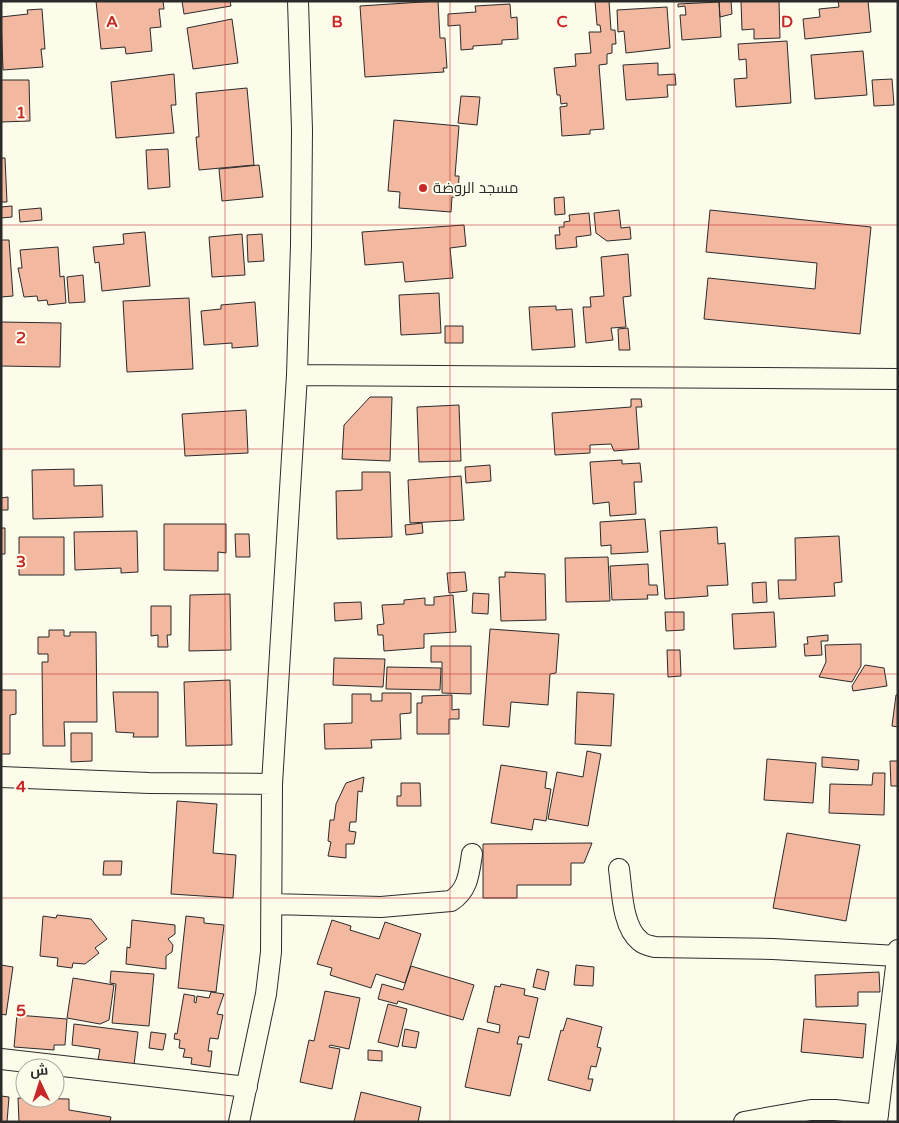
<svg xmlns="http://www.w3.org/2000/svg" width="899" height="1123" font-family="'Varela Round',Cairo,sans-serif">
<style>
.building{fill:#f2b8a0;stroke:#2b2b2b}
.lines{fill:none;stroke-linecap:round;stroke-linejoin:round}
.minor-casing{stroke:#2b2b2b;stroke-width:22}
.minor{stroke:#fdfbea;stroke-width:20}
.grid{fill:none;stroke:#c62828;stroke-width:1;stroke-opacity:0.55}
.poi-dot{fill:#c62828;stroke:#fdfbea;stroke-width:2}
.labels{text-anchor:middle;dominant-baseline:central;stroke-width:4;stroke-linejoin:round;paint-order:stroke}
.poi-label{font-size:15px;fill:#2b2b2b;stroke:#fdfbea;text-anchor:start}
.grid-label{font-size:16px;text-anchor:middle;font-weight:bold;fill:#c62828;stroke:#fdfbea;stroke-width:4;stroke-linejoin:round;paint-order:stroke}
</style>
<rect width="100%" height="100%" fill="#fdfbea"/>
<path class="building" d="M96 1H163L164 9H159L161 27 150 28 152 51 126 54 125 47 101 49Z
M182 1H230L231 6 184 14Z
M438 1 440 38H445L447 68H443L444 72 365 77 360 6Z
M595 1H609L611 30H615L616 44H612V53L607 54V64L599 65 604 129 590 130V134L562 136 560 107 567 106V103L561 104 560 95H557L554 68 576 66 575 54 591 53 589 32H601L600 25H597Z
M719 1H731L732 14 720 17Z
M741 1H779L780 38 754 39V29L742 30Z
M838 1H868L871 32 805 39 803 19 820 17 819 9 839 7Z
M719 2 721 37 682 40 680 15H686L685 6 678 7V4Z
M510 4 511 18 517 17 518 39 502 40V44L473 46V49L461 50 460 25 448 26V14L476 12 475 6Z
M667 7 670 48 626 53 624 31 618 32 617 10Z
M42 9 45 49H41L43 67 3 70 1 17 28 14 27 10Z
M232 19 238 63 193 69 187 28Z
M787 41 791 103 736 107 734 79 747 78 746 59 739 60 738 44Z
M863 51 867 95 815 99 811 55Z
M658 63V75L675 74 676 85H667L668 97 626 100 623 65Z
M174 74 176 105H171L174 133 116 138 111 82Z
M892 79 894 105 874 106 872 80Z
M1 80H29L30 121 1 122Z
M247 88 254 165 199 170 196 137H199L196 93Z
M461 96 480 97 477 125 458 123Z
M394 120 459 126 455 176H459L458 197H452L451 212 399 208 400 192 388 191Z
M168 149 170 187 148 189 146 150Z
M1 158H5L7 202H1Z
M259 165 263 197 222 201 219 169Z
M564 197 565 214 555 215 554 198Z
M12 206V217L1 218V207Z
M41 208 42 220 20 222 19 210Z
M619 210 621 228 630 227 631 239 607 241 596 233 594 213Z
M710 210 871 227 860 334 704 319 708 278 815 289 817 263 706 252Z
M589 213 591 235 576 237 577 247 556 249 555 235H560L559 227H564V222L570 221 569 215Z
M464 225 466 246 450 248 453 278 405 282 403 262 365 265 362 232Z
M145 232 150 286 102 291 99 262 95 263 93 247 124 244 123 234Z
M242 234 245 275 212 277 209 237Z
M262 234 264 261 248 262 247 235Z
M1 240H9L13 296 1 297Z
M58 247 60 277 64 276 66 303 48 305 47 300 38 301 37 296 24 297 18 268H22L20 250Z
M628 254 631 296 623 297 626 327 611 328 613 340 586 343 583 307H591L590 297 604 296 601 257Z
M83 275 85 302 69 303 67 277Z
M439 293 441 333 401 335 399 295Z
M189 298 193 369 127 372 123 301Z
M255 302 258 346 232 348V343L204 345 201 311 221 309V305Z
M556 306V310L572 309 575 347 532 350 529 307Z
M1 322 61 323 60 367 1 366Z
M445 326H463V343H445Z
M628 328 630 350H619L618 329Z
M370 397H392L390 461 342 459 344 425Z
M631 399H641L642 407H636L639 449 614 451 611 444 590 445V453L555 455 552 413 631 407Z
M459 405 461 461 419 462 417 407Z
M246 410 248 453 185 456 182 414Z
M622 460V464L640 463 642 482H634L636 514 610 516 609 502 593 504 590 462Z
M490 465 491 481 466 483 465 467Z
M74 469V486L102 485 103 517 33 519 32 470Z
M362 472H390L392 537 337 539 336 491 362 490Z
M461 476 464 520 410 523 408 480Z
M8 497V510H1V498Z
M645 519 648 552 611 554V545L601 546 600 522Z
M422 523 423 533 406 535 405 525Z
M164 524H226V553L218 552V571L164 570Z
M717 527 718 544 725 543 728 585 707 586 708 596 665 599 660 531Z
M1 528H5V554H1Z
M137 531 138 572 121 573V568L75 570 74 532Z
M235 534H249L250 557H236Z
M839 536 842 582 834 583 835 596 779 599 778 580H796L795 538Z
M19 537H64V575H19Z
M608 557 610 601 566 602 565 558Z
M648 564 649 585H657L658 595H647L648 599 612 600 610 566Z
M465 572 467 591 449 593 447 573Z
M505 572 545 574 546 620 501 621 499 577H505Z
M766 582 767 602 753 603 752 583Z
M473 593 489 594 488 614 472 613Z
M230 594 231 650 189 651 190 595Z
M453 595 456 632 424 634V648L384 651 383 635H378L377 625 384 624 382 605 404 604V600L425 598V605H434V597Z
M361 602 362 619 335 621 334 603Z
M151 606H171V635H167L168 647H158V635L151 636Z
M665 612H684V630L666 631Z
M774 612 776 647 734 649 732 614Z
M490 629 559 634 556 673 550 674 548 705 511 702 509 727 483 725Z
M49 630H64V636H70V632H96L97 722H64L65 746H43L42 662H48V654H38V637H49Z
M828 635V641H821L822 655 805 656 804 644H808L807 637Z
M861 644V666L852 682 819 677 826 662 825 645Z
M431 646H471V694L442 693V662H431Z
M667 650H680L681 676 668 677Z
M334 658 385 659 383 687 333 685Z
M865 665 884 668 887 686 853 691 852 686Z
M387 667 441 668 440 690 386 689Z
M230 680 232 745 186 746 184 682Z
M1 690H16V714L10 715V754H1Z
M113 692H158V737H133L134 733 116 732Z
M577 692 614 694 611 746 575 744Z
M382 693H411V713L400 714 401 739 371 740 372 748 325 749 324 724 352 723V694H371V701H382Z
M898 694V727L892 726 896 695Z
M452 695V710L459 709V719H449V734H417V703H422V696Z
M71 733H92V761L71 762Z
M587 751 601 754 588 826 548 819 557 772 583 777Z
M822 757 859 760 858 770 822 767Z
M767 759 816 763 813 803 764 800Z
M890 761H898V786H891Z
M501 765 547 772 545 788 551 789 546 821 534 819 532 830 491 823Z
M873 773H885L884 815 829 813 830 784 872 785Z
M364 777 362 792 358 791 356 822H350L349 831 356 832 354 844H346V858L328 856 331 842 328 841 330 820H334L336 804 346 783Z
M401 783H420L421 806H397V796H401Z
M177 801 217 804 213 853 236 855 233 898 171 894Z
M787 833 860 845 846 921 773 908Z
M592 843 584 863H571V885H517V898H483V844Z
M104 861H122L121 875H103Z
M57 915 91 919 107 939 95 948 99 953 85 964 73 963 72 968 57 966 58 958 40 956 43 916 56 918Z
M186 916 204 918V923L224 925 216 992 178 988Z
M132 920 175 925V934L168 939 173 945 172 952 166 956V969L126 964 127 947 130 948Z
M332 920 351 926 350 930 379 939 385 922 421 934 405 983 376 974 371 988 330 975 332 968 317 964Z
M1 965 13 967 6 1015 1 1014Z
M576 965 594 967 593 986 574 985Z
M411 966 474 985 463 1020 398 1001 397 1004 378 999 382 984 403 990Z
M537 969 549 972 545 990 533 987Z
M111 971 154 974 149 1026 112 1023 116 984 110 983Z
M879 972 880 992H858V1006L816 1007 815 975Z
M73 978 114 985 109 1020 100 1024 67 1018Z
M501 984 525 989 524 995 538 998 529 1038 519 1036 517 1044H522L510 1096 465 1087 478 1028 499 1033 500 1025 487 1022 495 986 500 987Z
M325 991 360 998 349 1049 330 1045 329 1047 340 1049 332 1089 300 1082 309 1040 314 1041Z
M211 992 224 994 217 1014 223 1015 218 1039 210 1038 208 1051H212L210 1067 191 1064 192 1058 183 1057 185 1049 179 1048 180 1040 174 1039 175 1033 177 1034 184 994 195 996 194 1002 196 1003 197 996 209 998Z
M388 1004 407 1009 398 1047 378 1042Z
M17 1015 67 1019 65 1045H54V1050L14 1047Z
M567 1018 602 1027 597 1047 601 1048 596 1067 591 1066 588 1079H593L590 1091 548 1080 561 1030 563 1031Z
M804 1019 866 1024 863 1058 801 1052Z
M74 1024 138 1032 134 1065 98 1060 100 1049 72 1045Z
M405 1029 419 1032 416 1048 402 1046Z
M151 1032 166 1034 163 1050 149 1048Z
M368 1050 382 1051V1061L368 1060Z
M361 1092 421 1107 418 1122H354Z
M1 1096 9 1097 7 1122H1Z
M18 1098 69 1099V1110L111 1117 110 1122H19Z"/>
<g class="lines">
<g class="minor-casing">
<path id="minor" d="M297 375 898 379
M1 777 149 783 272 784
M619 869C622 890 622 927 640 941 644 945 650 946 655 947L773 949 897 956
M272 904 381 907 451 901C468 890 469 874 472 854
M1 1059 247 1087
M239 1122 266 994 271 952 272 784 297 375 301 245 302 130 298 1
M744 1122 811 1110H835L878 1115
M877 1122 898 950"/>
</g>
<use href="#minor" class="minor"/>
</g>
<path class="grid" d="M225 1V1122M450 1V1122M674 1V1122M1 225H898M1 449H898M1 674H898M1 898H898"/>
<circle class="poi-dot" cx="423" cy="188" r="5"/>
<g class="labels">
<g class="poi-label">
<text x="433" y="188">مسجد الروضة</text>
</g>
</g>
<g class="grid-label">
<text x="112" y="27">A</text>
<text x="337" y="27">B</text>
<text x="562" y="27">C</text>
<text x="787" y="27">D</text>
<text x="21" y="118">1</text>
<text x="21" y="343">2</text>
<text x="21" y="567">3</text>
<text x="21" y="792">4</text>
<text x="21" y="1016">5</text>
</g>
<rect width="899" height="1123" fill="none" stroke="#2b2b2b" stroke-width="5"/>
<g transform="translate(40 1083) rotate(356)"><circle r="24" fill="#fdfbea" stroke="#a9a89e"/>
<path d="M0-4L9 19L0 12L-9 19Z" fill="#c62828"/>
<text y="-8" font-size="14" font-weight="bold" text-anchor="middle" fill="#2b2b2b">ش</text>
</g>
</svg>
